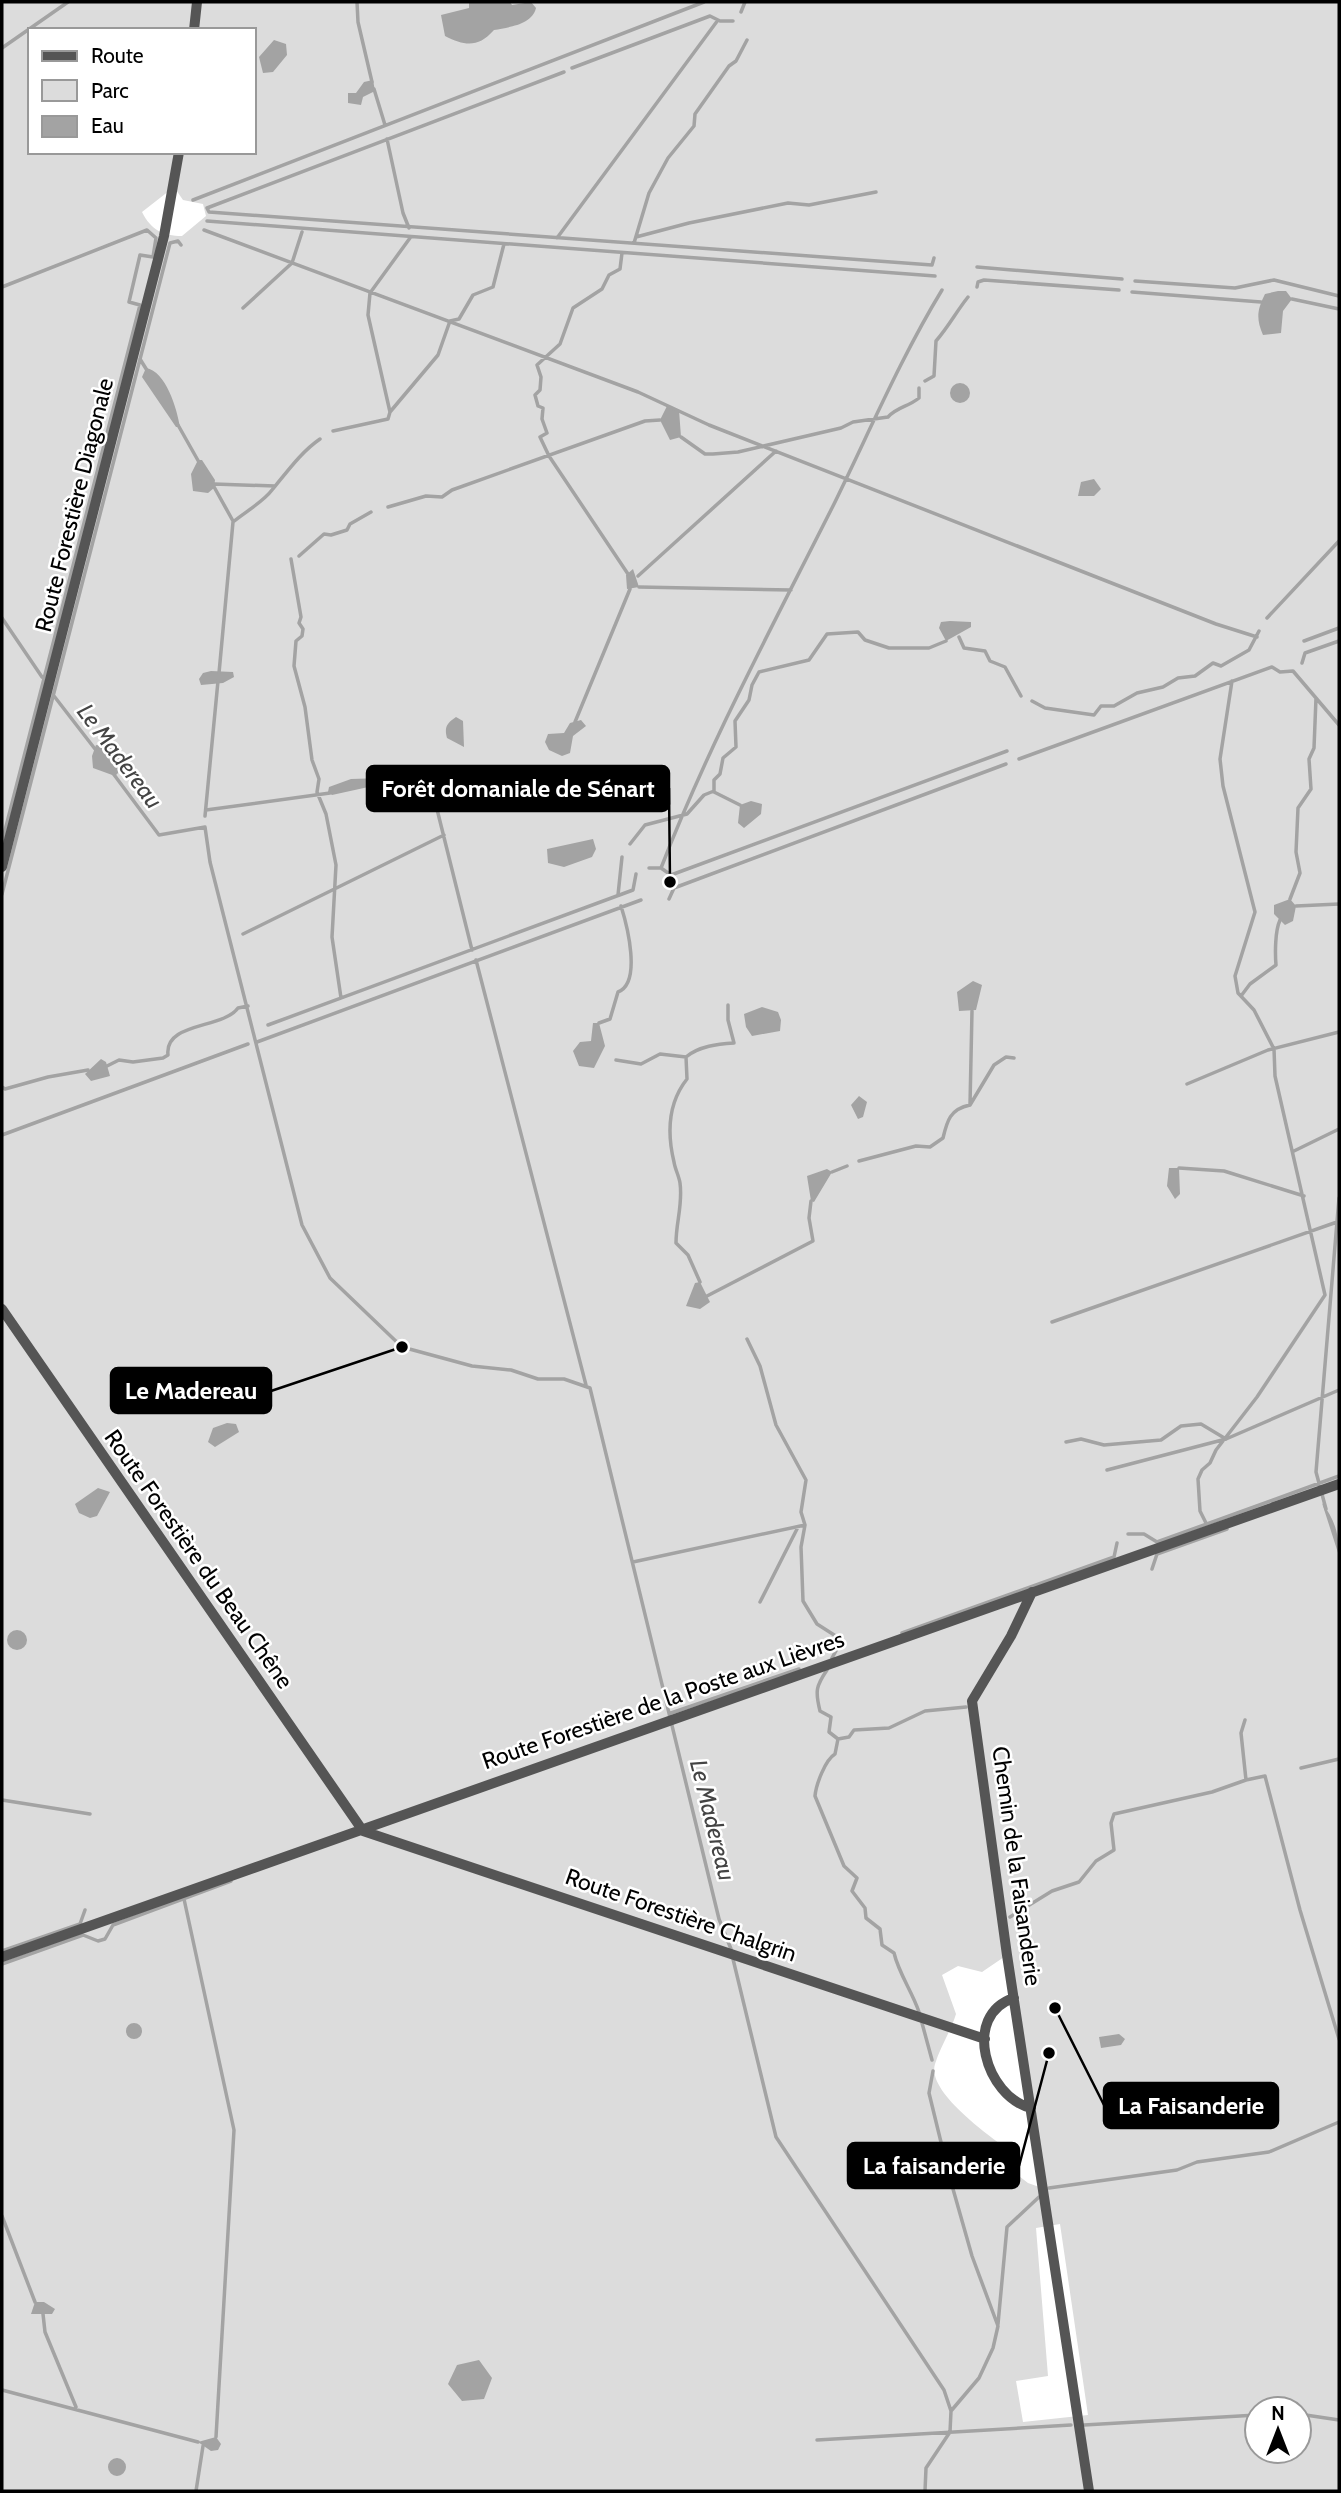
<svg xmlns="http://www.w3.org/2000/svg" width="1341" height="2493" font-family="Cabin,sans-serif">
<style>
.green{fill:#dcdcdc;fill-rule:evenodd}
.water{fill:#a3a3a3}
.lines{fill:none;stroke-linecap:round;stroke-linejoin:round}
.stream{stroke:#a3a3a3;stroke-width:3.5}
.street{stroke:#555;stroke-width:10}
.labels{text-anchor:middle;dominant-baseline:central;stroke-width:5;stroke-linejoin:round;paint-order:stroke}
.street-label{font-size:23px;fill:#000;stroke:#fff}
.water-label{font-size:24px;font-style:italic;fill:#444;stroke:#fff}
.leader{fill:none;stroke:#000;stroke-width:2.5}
.callout-dot{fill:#000;stroke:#fff;stroke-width:2.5}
.callout{fill:#000;stroke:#000;stroke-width:2.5}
.callout-label{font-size:24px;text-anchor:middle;font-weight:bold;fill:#fff}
</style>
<rect width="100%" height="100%" fill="#fff"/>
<path class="green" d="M2 2H1339V2491H2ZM30 30H254V152H30ZM174 187 183 200 203 204 206 216 182 236C163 236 151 230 142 212ZM1007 1955 1042 2188 1028 2183 1011 2170 1014 2154C994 2139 926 2093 935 2064 940 2047 951 2031 956 2014L942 1975 958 1966 982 1972ZM1060 2224 1088 2415 1023 2422 1016 2381 1048 2376 1036 2228ZM1257 2409H1299V2451H1257Z"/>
<path class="water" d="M469 2H510L512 5 531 2 536 8C532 25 509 27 494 30 478 48 465 46 445 36L441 15 469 8Z
M274 40 286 44 287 55 273 72 263 73 259 57Z
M373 80 375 91 363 97 361 105 348 103V93H356L364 82Z
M1278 291H1286L1292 299 1283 311 1281 333 1263 335C1256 319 1257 310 1265 294Z
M146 368C166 371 177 409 180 427H176L142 377Z
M950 393a10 10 0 1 1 20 0a10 10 0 1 1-20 0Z
M667 406 679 410 681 437 670 440 660 420Z
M198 460H202L215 480 214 488 208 493 193 491 191 474Z
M1094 479 1101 489 1094 496H1078L1081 482Z
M633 569 639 587 627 589 626 575Z
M950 621 971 622V627L946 641 939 628 941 622Z
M211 671 233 672 234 677 223 683 201 685 199 679 203 673Z
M456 717 463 721 464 747 447 738C444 727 447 723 456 717Z
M581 720 586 726 573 736 570 753 562 756 549 750 545 742 548 734 564 733 570 723Z
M96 745 110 747 119 755 118 773 115 776 93 768 92 756Z
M382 778V784L332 795 328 792 329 787 351 779Z
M751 801 762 804 761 814 744 828 738 823 740 805Z
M593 839 596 849 592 857 564 867 548 863 547 849Z
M1290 899 1296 906 1293 921 1285 925 1274 914V905Z
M973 981 982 985 976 1010 959 1011 957 992Z
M762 1007 778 1012 781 1020 780 1031 752 1036 746 1027 744 1014Z
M593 1023H599L605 1046 594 1068 579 1066 573 1051 580 1042 591 1041Z
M101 1059 106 1062 110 1076 91 1081 85 1074Z
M859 1096 867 1102 863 1117 858 1119 851 1105Z
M1169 1168H1179L1180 1194 1175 1199 1167 1186Z
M827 1169 832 1172 814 1202 811 1201 807 1176Z
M700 1282 710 1302 700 1309 686 1306 695 1283Z
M227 1423 236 1424 239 1432 215 1447 208 1442 213 1428Z
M98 1488 110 1492 97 1516 90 1518 79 1513 75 1504Z
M1322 1503C1335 1520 1339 1534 1339 1556Z
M7 1640a10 10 0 1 1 20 0a10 10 0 1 1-20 0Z
M126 2031a8 8 0 1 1 16 0a8 8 0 1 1-16 0Z
M1119 2034 1125 2039 1121 2045 1101 2048 1099 2037Z
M35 2302H44L55 2309 52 2314H31Z
M479 2360 492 2378 484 2399 462 2401 448 2384 457 2365Z
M216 2437 221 2444 218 2450 211 2451 198 2442Z
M108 2467a9 9 0 1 1 18 0a9 9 0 1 1-18 0Z"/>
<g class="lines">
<path class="stream" d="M357 2 358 22 372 82
M741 12 745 2
M2 48 68 2
M572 68 710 16 720 21H733
M564 72 207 208 209 212 932 265 934 258
M374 89 385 125
M387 139 403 213 409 228
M193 200 704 2
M207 221 935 276
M204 230 638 392 709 425 1216 624 1257 637
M636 237 689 223 788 203 809 205 876 192
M557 238 718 20
M634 243 649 193 668 158 694 126 695 114 729 66 736 61 747 40
M622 253 620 269 609 275 602 289 573 308 560 344 537 365 541 377 540 390 535 395 538 406 543 408 542 419 547 433 540 437 549 456 628 574
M977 267 1122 279
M1135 281 1235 288 1274 280 1339 296
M2 287 147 230 156 238 153 257 140 255 129 302 140 305 2 842
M977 287 978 282 984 280 1119 290
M1132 292 1261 302
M1292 299 1339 309
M243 308 292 263 302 232
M140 359 148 372
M925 381 934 376 936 341C949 326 956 312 968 297
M390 412 438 355 450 321 459 319 473 295 493 287 504 244
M178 425 200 464
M333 431 388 419 390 412 368 315 370 293 410 238
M681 437 705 454H713L738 452 841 428 853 422 888 417C897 407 908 407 919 398V388
M214 484 275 486
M213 485 233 521
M388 507 426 496 442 497 452 490 645 421 660 420
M299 556 324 534 331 535 347 530 350 524 371 512
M291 559 301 617 299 623 303 629 302 636 296 641 294 666 305 707 312 760 319 779 317 792 326 814 336 865 332 937 341 998
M638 576 776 451
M639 587 791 590
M2 618 42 677
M1267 618 1339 541
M959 637 964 648 985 651 990 661 1005 667 1021 696
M1304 641 1339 628
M1302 663 1305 653 1339 641
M219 673 233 522C245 512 263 502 272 490 287 472 301 452 320 439
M54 696 95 749
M1032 701 1045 708 1094 715 1101 706H1114L1137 693 1163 687 1178 678 1195 676 1213 663 1221 666 1249 650 1259 631
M575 722 630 589
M1019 759 1272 667 1280 672 1293 671 1339 725
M427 769 472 950
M112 772 159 835 205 827 210 862 302 1225 330 1278 402 1347 472 1366 511 1370 538 1379H564L590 1388 719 1919 731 1949
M714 792 740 805
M206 810 330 793
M205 816 218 681
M630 844 645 825 687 814 704 795 714 791V780L720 774 723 758 736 747 735 721 749 700 752 685 759 672 809 660 827 634 858 632 865 640 889 648H929L946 641
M649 868H661C709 744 772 627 832 508 868 435 900 359 942 290
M661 868 671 875 1007 751
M2 894 170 243 178 241 181 245
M618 895 622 857
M669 899 674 888 1006 764
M1290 899 1300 873 1296 852 1298 808 1311 789 1309 759 1314 748 1316 698
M1296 906 1339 904
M243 934 444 835
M476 960 586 1385
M1241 996 1250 984 1276 965C1275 953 1275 931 1280 920
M599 1023 610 1019 618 992C642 983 627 925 621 906
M268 1025 633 890 636 874
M257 1042 641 900
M686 1057C699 1046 718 1044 734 1043L728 1020V1005
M616 1060 641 1064 660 1054 686 1057 687 1079C668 1103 667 1133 674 1162 675 1169 679 1176 680 1183 683 1204 676 1222 676 1243L688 1255 700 1282
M107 1066 119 1060 133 1062 163 1058 168 1055C164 1022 223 1029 238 1008L248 1006
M1187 1084 1268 1050 1339 1032
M2 1087 5 1089 48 1077 88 1070
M970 1105 994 1065 1006 1057 1014 1058
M2 1135 248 1044
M1294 1151 1339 1129
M859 1161 916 1146 930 1147 943 1138C947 1121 950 1109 970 1105L972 1011
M1179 1168 1224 1171 1304 1196
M832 1172 847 1166
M707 1296 813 1241 809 1218 811 1201
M1052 1322 1337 1222
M747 1339 760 1366 776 1425 806 1480 801 1512 805 1525 801 1547 803 1601 817 1624 842 1640 832 1658
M1066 1442 1081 1439 1104 1445 1161 1440 1181 1426 1201 1424 1226 1439
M1107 1470 1226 1439 1339 1390
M1326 1509 1316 1472 1339 1198
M1206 1523 1200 1511 1198 1479 1202 1470 1210 1463 1216 1450 1257 1397 1325 1295 1275 1076 1274 1049 1254 1010 1238 993 1235 976 1255 912 1223 786 1220 759 1232 681
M1128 1534H1144L1157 1542 1339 1476
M633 1562 805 1525
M1152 1569 1157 1554 1227 1529
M760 1602 798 1527
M902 1633 1114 1557 1117 1543
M827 1670C816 1686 815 1691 820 1711L831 1717 829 1732 838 1739 835 1754C825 1760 816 1785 815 1796L844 1866 857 1878 852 1891 865 1908 866 1918 880 1929 882 1945 894 1953C899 1974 912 1991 919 2012
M671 1713 799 1669
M1245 1720 1241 1733 1246 1780 1265 1776 1300 1910 1339 2039
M838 1739 849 1737 854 1730 889 1728 925 1711 966 1707
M1301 1768 1339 1759
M2 1800 90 1814
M184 1899 234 2130 216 2437
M1010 1917 1052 1891 1079 1882 1096 1861 1114 1850 1111 1823 1114 1814 1212 1792 1246 1780
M2 1951 80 1924 85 1910
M733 1959 776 2137 944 2390 951 2411 950 2432 926 2468 925 2491
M2 1964 83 1935 98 1941 105 1939 113 1925 231 1881
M922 2023 932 2060
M933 2071 929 2093 949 2175
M1049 2188 1177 2170 1197 2162 1269 2152 1339 2122
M2 2216 35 2302
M43 2314 45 2332 76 2407
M998 2324 1007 2227 1039 2197
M2 2390 198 2442
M951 2411 979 2378 993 2348 998 2326 972 2256 953 2189
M1299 2414 1339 2420
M1084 2425 1257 2415
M817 2440 1071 2425
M196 2491 203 2446"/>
<path class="street" d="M194 30 197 2
M2 867 164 236 179 152
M2 1309 363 1831
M1032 1592 1011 1636 972 1701 1007 1955 1089 2491
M363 1831 985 2039
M2 1957 1339 1484
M1014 1998C961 2015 986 2097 1031 2108"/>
</g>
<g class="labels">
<g class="street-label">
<text transform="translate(74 505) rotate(-76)">Route Forestière Diagonale</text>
<text transform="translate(199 1559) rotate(55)">Route Forestière du Beau Chêne</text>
<text transform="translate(663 1700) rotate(-19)">Route Forestière de la Poste aux Lièvres</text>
<text transform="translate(1017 1866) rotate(82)">Chemin de la Faisanderie</text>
<text transform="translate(681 1915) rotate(19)">Route Forestière Chalgrin</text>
</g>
<g class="water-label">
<text transform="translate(120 756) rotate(53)">Le Madereau</text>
<text transform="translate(713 1820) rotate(76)">Le Madereau</text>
</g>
</g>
<path class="leader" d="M670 882L669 788M402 1347L271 1391M1055 2008L1104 2105M1049 2053L1019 2166"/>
<g class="callout-dot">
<circle cx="670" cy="882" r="7"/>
<circle cx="402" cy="1347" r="7"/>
<circle cx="1055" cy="2008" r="7"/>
<circle cx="1049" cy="2053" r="7"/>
</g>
<g class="callout">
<rect x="367" y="766" width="302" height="45" rx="7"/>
<rect x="111" y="1368" width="160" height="45" rx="7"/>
<rect x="1104" y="2083" width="174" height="45" rx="7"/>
<rect x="848" y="2143" width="171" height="45" rx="7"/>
</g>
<g class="callout-label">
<text x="518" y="797">Forêt domaniale de Sénart</text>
<text x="191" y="1399">Le Madereau</text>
<text x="1191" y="2114">La Faisanderie</text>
<text x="934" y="2174">La faisanderie</text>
</g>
<rect width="1341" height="2493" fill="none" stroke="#000000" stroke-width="7"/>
<rect x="28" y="28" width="228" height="126" fill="#ffffff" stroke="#999999" stroke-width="2"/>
<rect x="42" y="51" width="35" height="10" fill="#555555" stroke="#999999" stroke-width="2"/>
<text x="91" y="63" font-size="21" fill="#000000">Route</text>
<rect x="42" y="80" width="35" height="21" fill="#dcdcdc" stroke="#999999" stroke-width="2"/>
<text x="91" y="98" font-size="21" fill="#000000">Parc</text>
<rect x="42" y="116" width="35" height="21" fill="#a3a3a3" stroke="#999999" stroke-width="2"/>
<text x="91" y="133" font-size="21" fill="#000000">Eau</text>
<g transform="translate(1278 2430)"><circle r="33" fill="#ffffff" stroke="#999999" stroke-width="2"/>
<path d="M0-5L12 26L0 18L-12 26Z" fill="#000000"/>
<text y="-10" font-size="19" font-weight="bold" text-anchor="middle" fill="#000000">N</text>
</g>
</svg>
